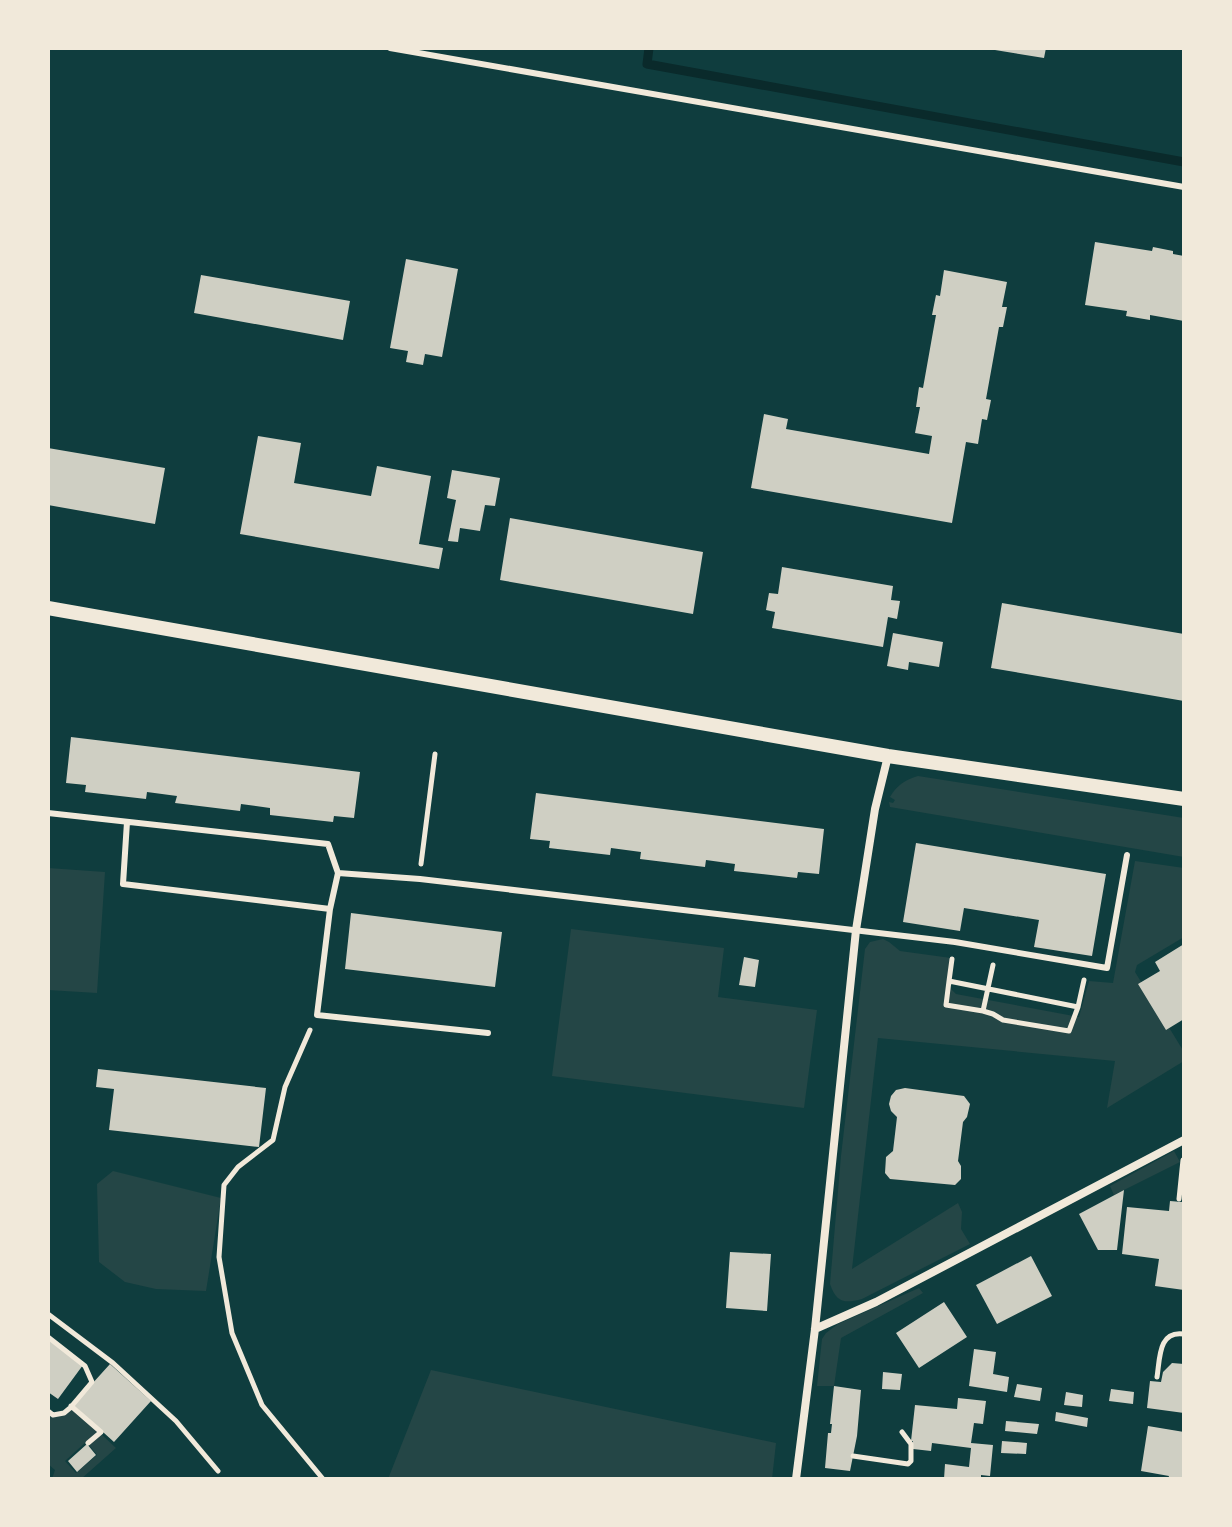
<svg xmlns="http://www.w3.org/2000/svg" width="1232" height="1527" font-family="'Noto Sans',sans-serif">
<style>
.green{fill:#244646}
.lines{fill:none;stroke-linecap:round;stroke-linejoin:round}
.stream{stroke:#0a2a2b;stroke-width:9}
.building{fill:#cfcfc3}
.path{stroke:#f1e9da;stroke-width:5}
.service{stroke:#f1e9da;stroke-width:6}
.minor{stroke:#f1e9da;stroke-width:8}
.tertiary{stroke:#f1e9da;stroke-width:14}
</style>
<rect width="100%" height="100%" fill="#0f3d3e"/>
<path class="green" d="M918 776 1184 818V857L890 807 889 802 893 803 895 800 890 797C897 785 905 780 918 776Z
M1135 861 1184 868V937L1137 965 1135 972 1184 1052V1061L1107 1108 1115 1061 878 1038 852 1269 958 1203 962 1212 961 1229 970 1244 862 1299C844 1304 836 1302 830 1284L841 1156 865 949 870 942 883 939 889 942 900 951 951 958 946 984 956 994 1079 1017 1089 981 1113 983Z
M48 868 105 872 97 993 48 990Z
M571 929 724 948 718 997 817 1010 804 1108 552 1076Z
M1174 1151 1180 1162 1114 1195 1110 1186Z
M113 1171 221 1198 206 1291 156 1289 125 1282 99 1262 97 1184Z
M919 1288 923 1293 841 1338 834 1386H817L822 1339 826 1333 838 1324Z
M431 1370 776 1443 772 1479H388Z
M73 1408 98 1431 65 1461 76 1473 97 1455 89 1445 101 1434 116 1448 81 1479H52L55 1470 48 1464V1413C58 1420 65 1415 73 1408Z"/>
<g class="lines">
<path class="stream" d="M649 48 647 64 1184 162"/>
</g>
<path class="building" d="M995 48H1046L1044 58 995 50Z
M1095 242 1152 251 1153 247 1173 251V254L1184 256V321L1150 315V320L1126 316 1127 311 1085 305Z
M406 259 458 269 442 357 425 354 423 365 406 362 408 351 390 348Z
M944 270 1007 282 1002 307H1007L1003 327H999L986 399 991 400 987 420 982 419 978 444 966 442 952 523 751 488 764 414 788 419 786 429 929 454 932 436 915 433 920 407H916L919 387 923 388 936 315H932L936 295 940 296Z
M201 275 350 301 343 340 194 313Z
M258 436 301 443 294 483 371 496 377 466 431 476 419 544 443 548 439 569 240 534Z
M48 448 165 468 155 524 48 505Z
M452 470 500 478 495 506 485 505 480 531 460 528 458 542 448 541 456 500 447 498Z
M510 518 703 552 693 614 500 580Z
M782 567 893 586 891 600 900 601 897 619 888 617 883 647 772 628 775 612 766 610 769 593 778 594Z
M1002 603 1184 634V701L991 668Z
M893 633 943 642 939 667 909 662 908 670 887 666Z
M71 737 360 772 354 818 334 816 333 822 270 815V808L241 804 240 811 175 803 177 796 147 792 146 799 85 792 86 785 66 783Z
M536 793 824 829 819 874 798 872 797 878 734 871 735 864 706 860 705 867 640 859 641 852 611 848 610 855 549 848 550 841 530 839Z
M916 843 1106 874 1092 956 1034 947 1039 920 964 908 960 931 903 922Z
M351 913 502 932 495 987 345 969Z
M1184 944V1019L1166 1030 1138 984 1160 971 1155 962Z
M744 957 759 960 755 987 739 985Z
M98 1069 266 1088 259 1147 109 1130 114 1089 96 1087Z
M905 1088 964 1096 970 1104 967 1117 963 1122 958 1161 961 1166V1179L955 1185 890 1179 885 1173 886 1157 893 1151 897 1117 891 1111 889 1104 891 1096 896 1090Z
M1124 1190 1117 1250H1098L1079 1214Z
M1170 1201 1182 1202V1222H1184V1290L1155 1286 1159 1259 1122 1254 1127 1207 1169 1211Z
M730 1252 771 1254 767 1311 726 1308Z
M1031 1256 1052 1296 997 1324 976 1285Z
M944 1302 967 1337 919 1368 896 1333Z
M48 1339 83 1365 58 1399 48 1392Z
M974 1349 996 1352 993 1374 1009 1377 1007 1392 969 1386Z
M1172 1363 1184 1364V1413L1147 1408 1150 1381 1161 1382 1163 1372Z
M110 1364 151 1401 114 1442 73 1405Z
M883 1372 902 1374 900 1390 882 1389Z
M1017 1384 1042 1388 1040 1401 1014 1397Z
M834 1386 861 1390 857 1436 850 1471 825 1468 828 1433H831L832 1424H830Z
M1111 1389 1134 1392 1133 1404 1109 1401Z
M1066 1392 1083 1395 1082 1407 1064 1405Z
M958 1398 986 1401 983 1424 974 1423 971 1443 993 1445 990 1476 981 1475V1479H944L945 1464 969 1467 971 1448 932 1443 931 1451 913 1449V1441H911L915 1405 957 1409Z
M1056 1412 1088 1418 1087 1427 1055 1421Z
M1006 1421 1039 1424 1037 1434 1005 1431Z
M1148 1426 1184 1432V1479H1168L1169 1476 1141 1471Z
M1002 1441 1027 1443 1026 1454 1001 1453Z
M87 1444 96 1455 77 1472 68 1461Z"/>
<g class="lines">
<path class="path" d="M421 864 435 754
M952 959 949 981 1078 1007 1084 980
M949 981 946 1005 983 1011 993 965
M983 1011 993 1014 1003 1020 1069 1031 1078 1007
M310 1030 285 1087 273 1140 238 1167 224 1185 219 1257 232 1333 262 1405 323 1479
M1179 1199 1183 1160
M48 1314 113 1363 176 1421 218 1471
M48 1337 85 1366 92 1382 70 1408 64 1413 53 1415 48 1411
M1157 1377C1160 1359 1158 1330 1184 1334
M71 1406 101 1432 88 1443
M853 1456 908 1464 911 1461V1444L902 1432"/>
<path class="service" d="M390 48 1184 187
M48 813 328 844 338 873 420 879 955 942 1107 968 1127 855
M127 822 123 884 330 909
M338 873 330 909 317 1015 488 1033"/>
<path class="minor" d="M815 1329 876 1302 1184 1140
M796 1479 815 1329 856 930 875 809 888 756"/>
<path class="tertiary" d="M48 608 888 756 1184 799"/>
</g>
<rect width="1232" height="1527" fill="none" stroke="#f1e9da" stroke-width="100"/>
</svg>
